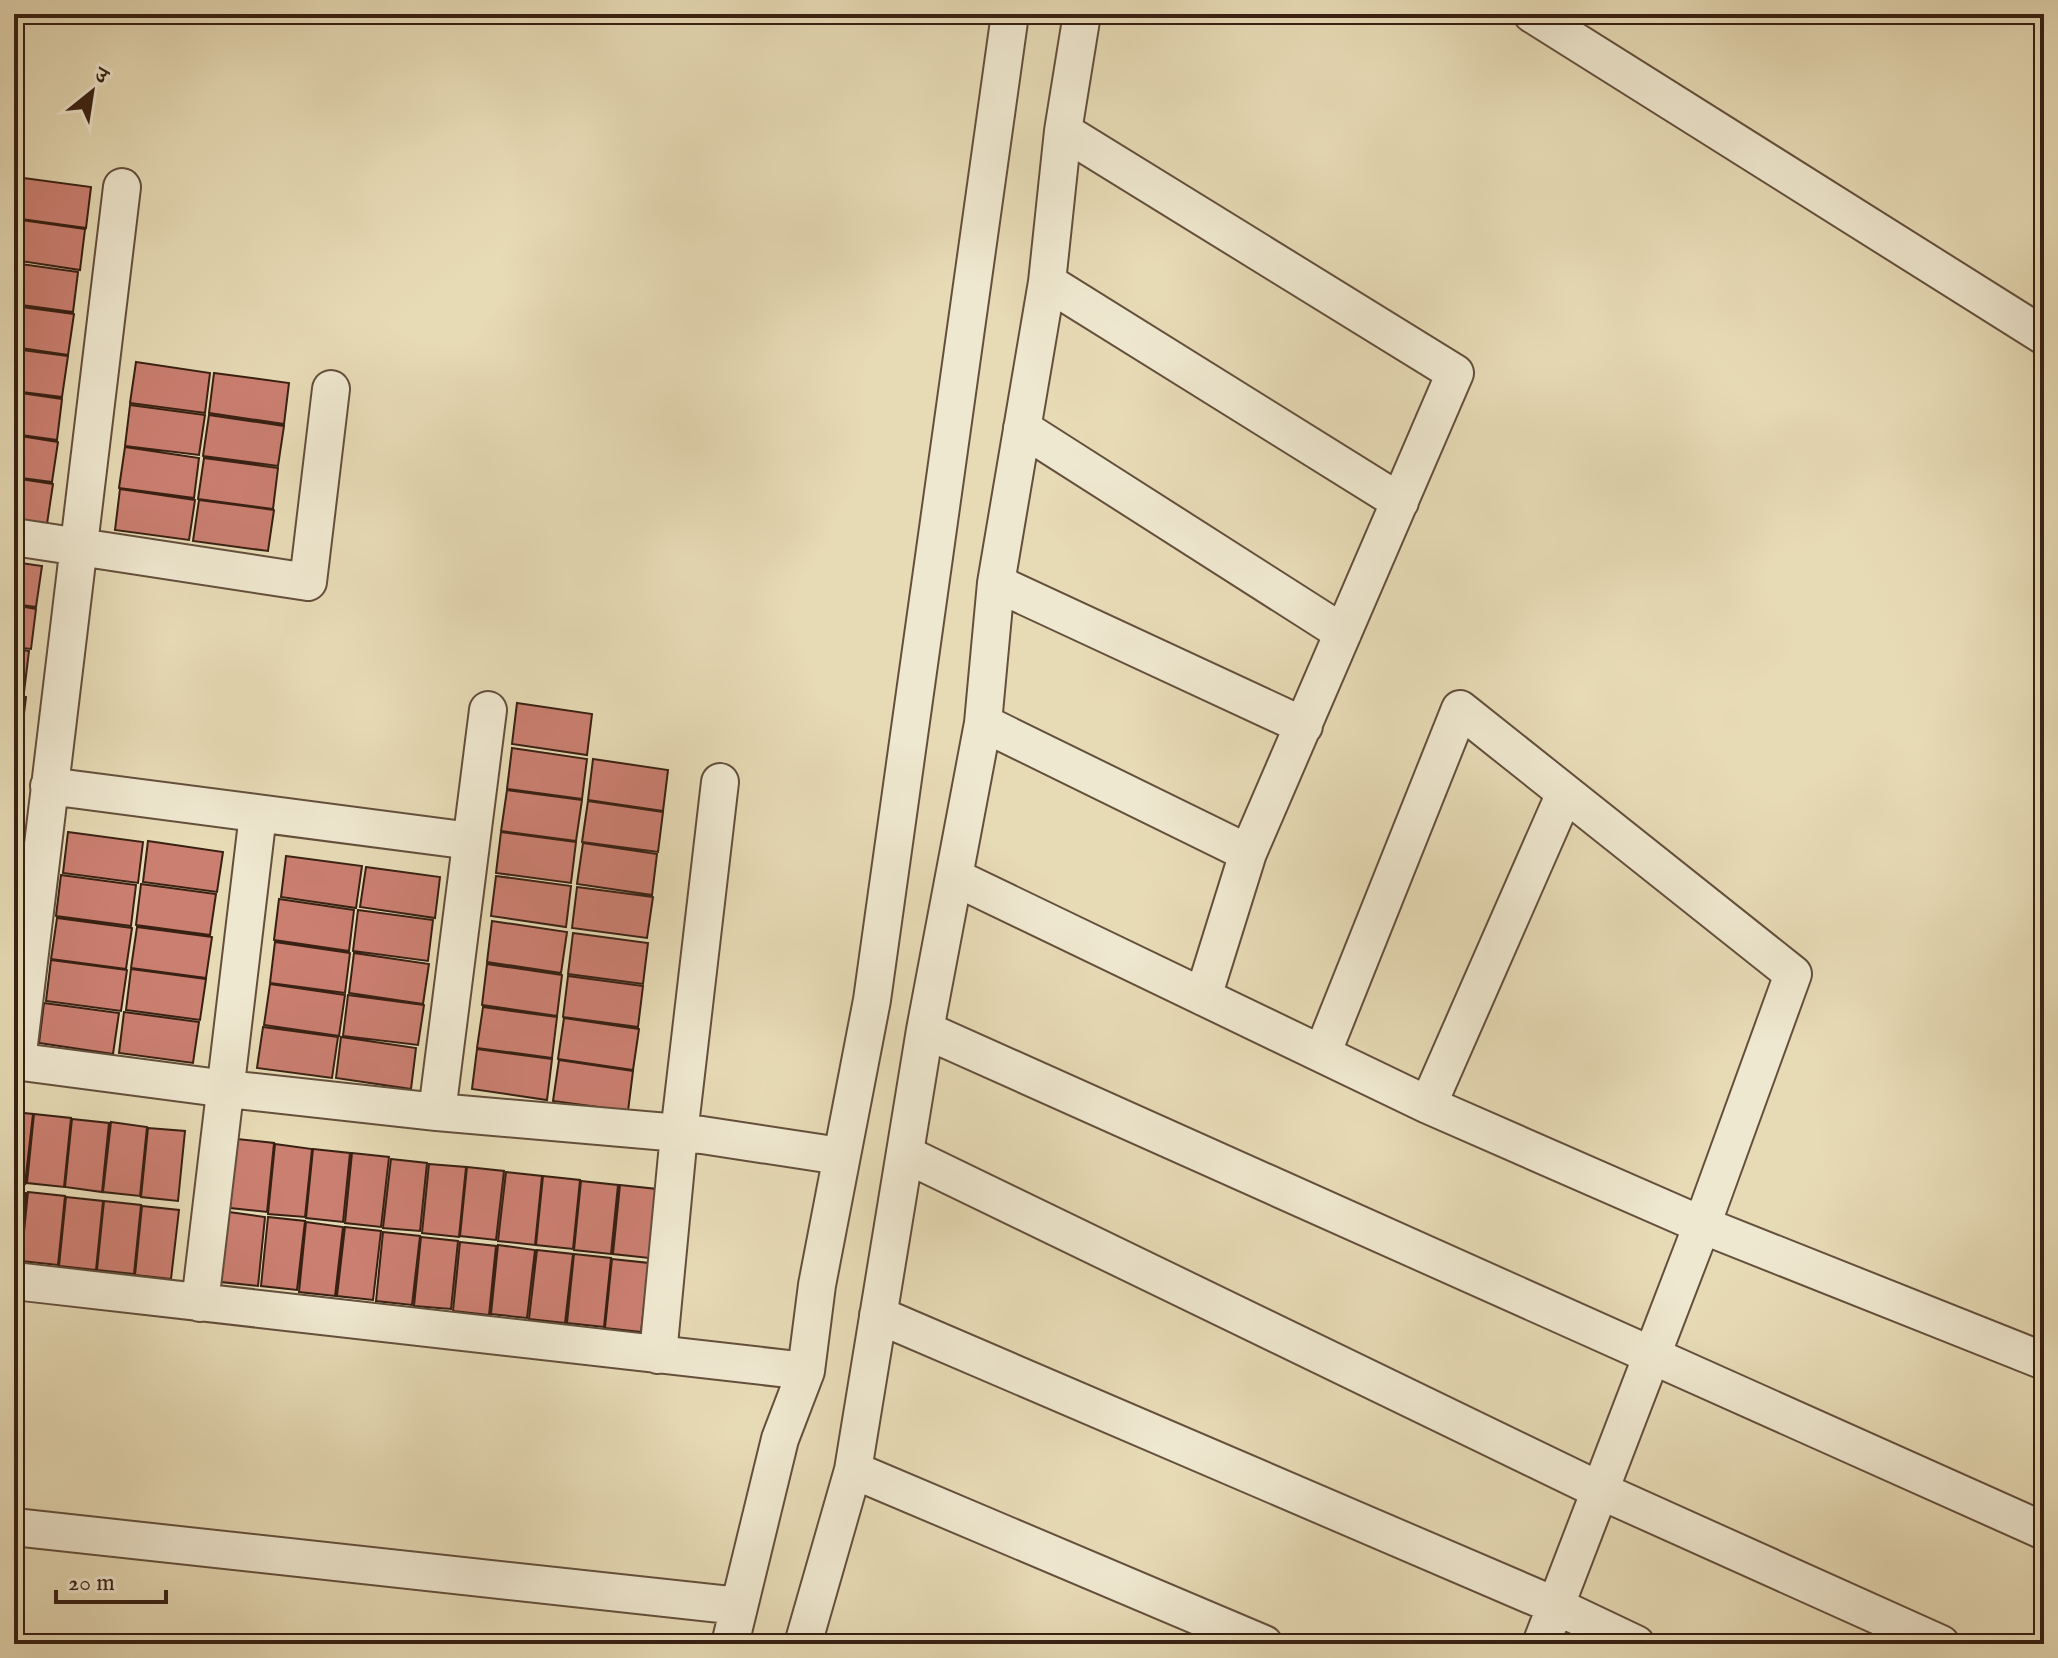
<svg xmlns="http://www.w3.org/2000/svg" width="2058" height="1658" font-family="'IM FELL English','Noto Serif Devanagari',serif">
<style>
.building{fill:#cb7f71;stroke:#382013;stroke-width:2}
.lines{fill:none;stroke-linecap:round;stroke-linejoin:round}
.minor-casing{stroke:#644f3c;stroke-width:40}
.minor{stroke:#efe8d0;stroke-width:36}
</style>
<rect width="100%" height="100%" fill="#e7dbb6"/>
<filter id="stains"><feTurbulence type="fractalNoise" baseFrequency=".0025" numOctaves="4"/><feColorMatrix values="0 0 0 0 .2 0 0 0 0 .09 0 0 0 0 .02 0 0 0 .5 -.17"/></filter>
<radialGradient id="worn" r=".72"><stop offset=".6" stop-color="#630" stop-opacity="0"/><stop offset="1" stop-color="#630" stop-opacity=".3"/></radialGradient>
<path class="building" d="M16 177 91 187 86 228 14 218Z
M14 219 85 229 80 270 14 260Z
M14 263 78 272 73 312 14 304Z
M14 306 74 314 68 355 14 347Z
M14 349 68 356 62 397 14 391Z
M136 362 210 373 205 413 130 403Z
M214 373 289 383 284 424 209 413Z
M14 392 62 399 57 440 14 434Z
M130 405 205 415 199 455 125 446Z
M209 415 284 426 278 466 203 456Z
M14 435 58 442 52 482 14 477Z
M125 447 199 458 194 498 119 488Z
M204 458 278 468 273 509 198 499Z
M14 478 53 484 47 524 14 520Z
M120 489 195 500 189 540 115 530Z
M199 500 274 510 268 551 193 541Z
M14 562 42 566 36 607 14 604Z
M14 605 36 609 31 649 14 647Z
M14 649 29 651 24 692 14 690Z
M14 695 26 697 21 738 14 737Z
M517 703 592 714 587 755 512 744Z
M14 737 21 738 15 779H14Z
M512 748 587 759 582 799 507 789Z
M593 759 668 770 663 811 588 800Z
M507 790 582 800 576 841 501 831Z
M588 801 663 812 658 852 582 842Z
M68 832 143 842 138 883 63 873Z
M501 832 576 842 571 883 496 873Z
M148 841 223 852 217 892 143 882Z
M583 843 657 854 652 895 577 884Z
M286 856 362 866 356 908 281 897Z
M366 867 440 877 435 918 360 907Z
M61 875 136 885 131 926 56 916Z
M496 876 571 886 566 927 491 916Z
M141 884 216 894 210 935 136 925Z
M577 887 653 897 647 938 572 928Z
M279 899 354 910 349 951 274 940Z
M358 910 433 920 428 961 353 951Z
M57 918 132 928 126 969 51 959Z
M492 921 567 932 561 973 487 962Z
M137 927 212 937 206 978 131 968Z
M573 933 648 943 643 984 568 974Z
M275 942 350 953 345 993 270 983Z
M354 953 429 964 423 1004 349 993Z
M51 960 127 970 121 1011 46 1001Z
M487 964 562 975 557 1016 482 1005Z
M131 969 206 979 200 1020 126 1010Z
M568 976 643 986 638 1027 563 1017Z
M270 984 345 995 339 1036 264 1025Z
M348 995 424 1005 418 1045 343 1036Z
M44 1003 119 1013 113 1054 39 1043Z
M483 1007 557 1017 552 1058 477 1048Z
M124 1012 199 1022 193 1063 119 1053Z
M564 1018 639 1029 633 1070 558 1059Z
M263 1027 338 1037 332 1078 257 1068Z
M341 1037 416 1048 411 1089 336 1078Z
M477 1049 552 1059 547 1100 472 1089Z
M559 1060 633 1071 628 1111 553 1101Z
M14 1112 33 1114 25 1184 14 1182Z
M34 1114 71 1118 64 1187 27 1183Z
M72 1119 109 1123 102 1192 65 1187Z
M111 1122 147 1127 140 1196 103 1192Z
M148 1128 185 1131 178 1201 141 1197Z
M237 1139 274 1143 267 1212 230 1208Z
M275 1144 312 1149 305 1217 268 1214Z
M313 1149 350 1153 343 1222 306 1218Z
M352 1153 389 1157 381 1227 345 1223Z
M391 1159 427 1163 420 1231 383 1228Z
M429 1164 466 1167 459 1237 422 1233Z
M467 1167 504 1171 496 1240 460 1236Z
M506 1172 542 1176 535 1245 498 1241Z
M543 1176 580 1180 573 1249 536 1245Z
M581 1181 618 1185 611 1254 574 1250Z
M620 1185 657 1189 649 1258 613 1254Z
M14 1191 26 1193 19 1261H14Z
M28 1192 65 1196 58 1265 21 1261Z
M66 1197 103 1201 96 1270 59 1266Z
M104 1201 141 1205 134 1274 97 1270Z
M142 1206 179 1210 171 1279 135 1275Z
M229 1212 265 1217 258 1286 221 1282Z
M268 1217 305 1221 297 1290 261 1286Z
M306 1222 343 1227 335 1296 299 1292Z
M345 1227 381 1231 373 1300 337 1296Z
M383 1232 420 1236 412 1305 376 1301Z
M421 1237 458 1241 451 1309 414 1306Z
M460 1242 496 1246 489 1315 453 1311Z
M498 1245 535 1250 527 1318 491 1314Z
M537 1250 573 1254 565 1323 529 1319Z
M574 1254 611 1258 604 1327 567 1323Z
M612 1259 649 1263 641 1332 605 1328Z"/>
<g class="lines">
<g class="minor-casing">
<path id="minor" d="M1532 14 2044 336
M1063 131 1455 373 1248 853 1203 997
M1047 282 1400 502
M1022 428 1343 633
M14 537 308 582 331 389
M996 583 1304 726
M983 723 1248 853
M49 786 471 841
M954 877 1428 1105 1702 1225 2044 1361
M925 1030 2044 1531
M1322 1054 1460 709 1793 974 1702 1225 1541 1644
M14 1061 227 1089 437 1112 702 1135 840 1156
M17 1061 122 187
M1428 1105 1565 793
M437 1112 488 710
M905 1154 1601 1491 1941 1644
M14 1281 806 1371
M200 1303 258 814
M878 1315 1556 1606 1636 1644
M658 1355 679 1134 720 782
M853 1470 1264 1644
M14 1527 739 1606
M730 1644 780 1439 806 1371 817 1285 872 1000 1010 14
M803 1644 853 1470 925 1030 983 723 996 583 1047 282 1063 131 1082 14"/>
</g>
<use href="#minor" class="minor"/>
</g>
<rect width="2058" height="1658" fill="none" stroke="#e7dbb6" stroke-width="48"/>
<rect x="16" y="16" width="2026" height="1626" fill="none" stroke="#382013" stroke-width="4"/>
<rect x="24" y="24" width="2010" height="1610" fill="none" stroke="#382013" stroke-width="2"/>
<g transform="translate(92 92) rotate(30)" stroke="#efe8d0" stroke-width="6" paint-order="stroke">
<path d="M0-6L14 30L0 20L-14 30Z" fill="#382013"/>
<text y="-12" font-size="22" font-weight="bold" text-anchor="middle" fill="#382013">उ</text>
</g>
<path d="M56 1590v12h110v-12" fill="none" stroke="#382013" stroke-width="4"/>
<text x="68" y="1590" font-size="24" fill="#382013" stroke="#efe8d0" stroke-width="6" paint-order="stroke">20 m</text>
<rect width="100%" height="100%" filter="url(#stains)"/>
<rect width="100%" height="100%" fill="url(#worn)"/>
</svg>
